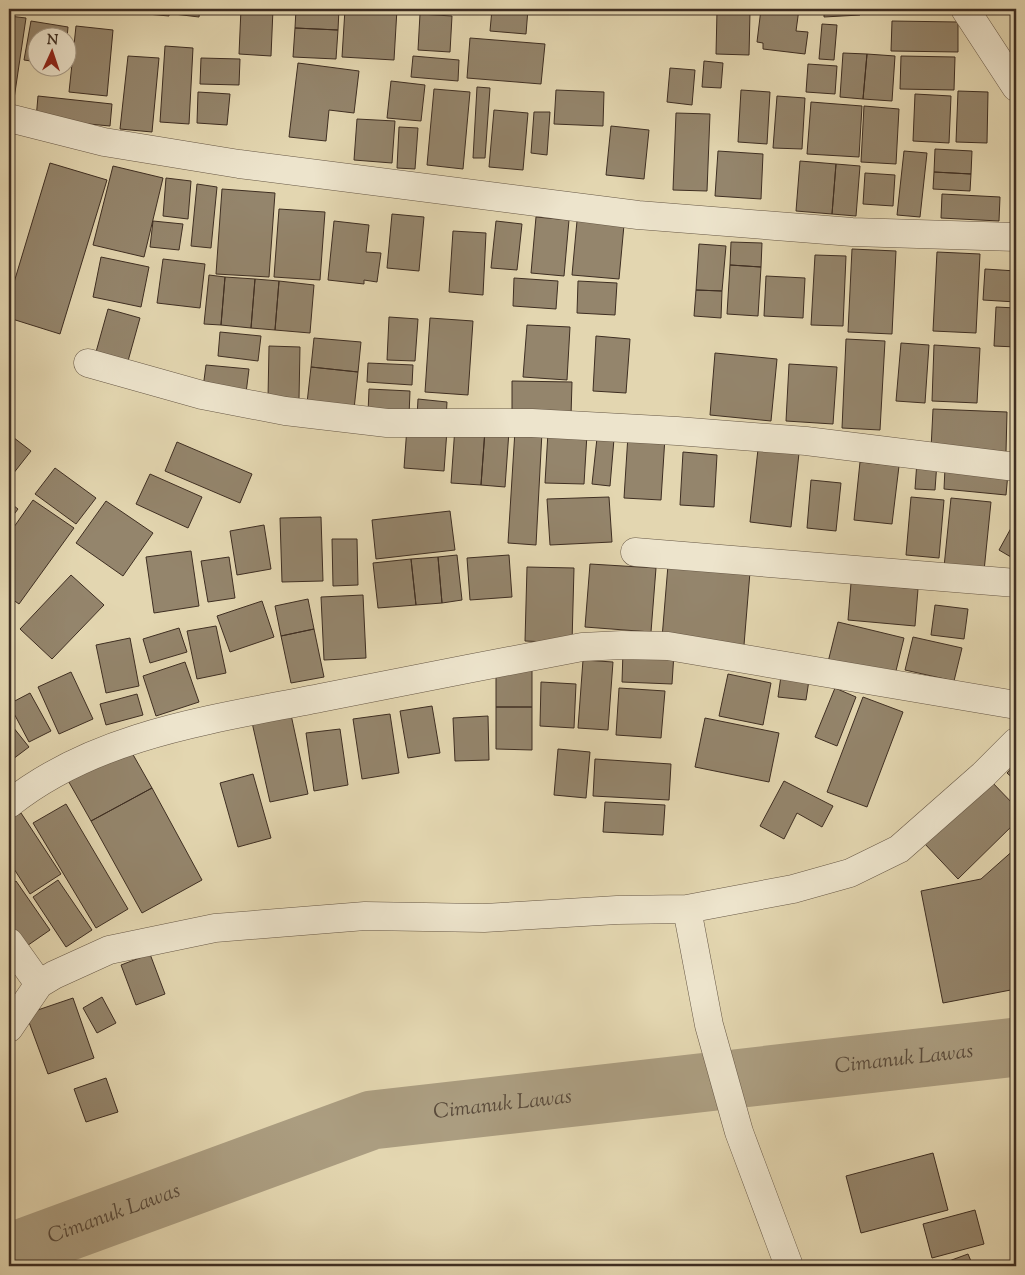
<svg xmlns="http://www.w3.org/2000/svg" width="1025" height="1275" font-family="'Sorts Mill Goudy',serif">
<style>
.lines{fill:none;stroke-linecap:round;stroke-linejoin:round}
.river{stroke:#ab9d80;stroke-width:59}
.building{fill:#94856c;stroke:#3e2e22}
.minor-casing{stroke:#675846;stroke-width:29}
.minor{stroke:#ede4cc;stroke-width:28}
.labels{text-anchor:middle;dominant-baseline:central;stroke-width:5;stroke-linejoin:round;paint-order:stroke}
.water-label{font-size:21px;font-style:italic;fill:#594a3a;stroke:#ede4cc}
</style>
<rect width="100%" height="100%" fill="#e3d6b0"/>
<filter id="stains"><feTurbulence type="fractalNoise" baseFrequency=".004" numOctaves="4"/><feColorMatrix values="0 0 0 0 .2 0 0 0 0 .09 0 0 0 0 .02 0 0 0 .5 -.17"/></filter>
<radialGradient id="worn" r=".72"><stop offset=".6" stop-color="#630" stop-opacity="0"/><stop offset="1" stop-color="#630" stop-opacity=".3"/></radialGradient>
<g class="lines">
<path class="river" id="s1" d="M9 1253 372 1120 1016 1047"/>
</g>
<path class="building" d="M115 9H140V14L115 11Z
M147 9H169V16L147 14Z
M175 9H200L199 17 174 14Z
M241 9H273L271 56 239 54Z
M296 9H339L338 30 295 28Z
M345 9H397L394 60 342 57Z
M492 9H528L526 34 490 31Z
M761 9H799L796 31 808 32 805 54 763 49V43L757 42Z
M824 9H860V15L824 17Z
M717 11 750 12 749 55 716 54Z
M420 14 452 16 450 52 418 50Z
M9 16 26 18 14 99 9 98Z
M31 21 68 27 67 38H38V62L24 60Z
M892 21 958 22V52L891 51Z
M822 24 837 25 834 60 819 59Z
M76 26 113 30 107 96 69 92Z
M295 28 338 30 336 59 293 57Z
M470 38 545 44 541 84 467 78Z
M165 46 193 48 189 124 160 122Z
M843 53 867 54 863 99 840 97Z
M867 54 895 56 892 101 863 99Z
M128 56 159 58 152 132 120 129Z
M413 56 459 60 458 81 411 77Z
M901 56 955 57 954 90 900 89Z
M201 58 240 59 239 85 200 84Z
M704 61 723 63 721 88 702 87Z
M298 63 359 71 354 113 329 110 326 141 289 137Z
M808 64 837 66 835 94 806 92Z
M670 68 695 70 692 105 667 102Z
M391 81 425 85 421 121 387 118Z
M477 87 490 88 485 158H473Z
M434 89 470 92 463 169 427 165Z
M556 90 604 92 603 126 554 124Z
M741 90 770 92 767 144 738 142Z
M958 91 988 92 987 143 956 142Z
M198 92 230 94 227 125 197 123Z
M915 94 951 96 949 143 913 141Z
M38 96 112 104 110 126 36 119Z
M777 96 805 98 802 149 773 148Z
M811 102 862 106 859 157 807 154Z
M864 106 899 109 896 164 861 162Z
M494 110 528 113 523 170 489 167Z
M534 112H550L547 155 531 153Z
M676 113 710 114 707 191 673 190Z
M357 119 395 121 392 163 354 160Z
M611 126 649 130 644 179 606 175Z
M399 127 418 128 415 169 397 168Z
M935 149 972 151 971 174 934 172Z
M718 151 763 154 761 199 715 196Z
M904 151 927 153 920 217 897 215Z
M800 161 836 164 832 214 796 211Z
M50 163 107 180 60 334 9 318V299Z
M836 164 860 166 856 216 832 214Z
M113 166 163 178 144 257 93 245Z
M934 172 971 174 970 191 933 189Z
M865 173 895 175 893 206 863 204Z
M166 178 191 181 188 219 163 216Z
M197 184 217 187 211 248 191 246Z
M222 189 275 193 269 277 216 274Z
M942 194 1000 197 999 221 941 218Z
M279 209 325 212 320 280 274 277Z
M392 214 424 217 419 271 387 268Z
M536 217 569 220 564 276 531 273Z
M153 221 183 224 179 250 150 247Z
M334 221 369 225 366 252 381 253 377 282 364 280V284L328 280Z
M496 221 522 224 517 270 491 268Z
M577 221 624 225 619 279 572 275Z
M453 231 486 233 483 295 449 292Z
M731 242 762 243 761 267 730 265Z
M699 244 726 246 722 291 696 290Z
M852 249 896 251 892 334 848 332Z
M937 252 980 254 976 333 933 331Z
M815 255 846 256 843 326 811 325Z
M101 257 149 267 141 307 93 297Z
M163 259 205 264 200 308 157 303Z
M730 265 761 267 758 316 727 314Z
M985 269 1016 271V302L983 300Z
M209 275 225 277 221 325 204 324Z
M766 276 805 278 803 318 764 316Z
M225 277 255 279 251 328 221 325Z
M514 278 558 281 556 309 513 306Z
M255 279 279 281 275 330 251 328Z
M279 281 314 285 310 333 275 330Z
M578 281 617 283 615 315 577 313Z
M696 290 722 291 721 318 694 316Z
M996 307 1016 308V347L994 346Z
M108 309 140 318 128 361 96 352Z
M389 317 418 319 415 361 387 360Z
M430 318 473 321 468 395 425 392Z
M527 325 570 327 567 380 523 377Z
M220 332 261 336 258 361 218 356Z
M596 336 630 339 626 393 593 391Z
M314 338 361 342 358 372 311 367Z
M846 339 885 341 880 430 842 428Z
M901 343 929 345 925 403 896 401Z
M934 345 980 348 977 403 932 401Z
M269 346 300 347 299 399 268 398Z
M715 353 777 359 771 421 710 415Z
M368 363 413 365 412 385 367 382Z
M789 364 837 367 833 424 786 421Z
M206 365 249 369 246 393 203 388Z
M311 367 358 372 354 409 307 403Z
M512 381 572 382 571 416 512 414Z
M369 389 410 391 409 416 368 413Z
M418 399 447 402 446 420 417 418Z
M933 409 1007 412 1006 452 931 449Z
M407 427 447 430 444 471 404 468Z
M455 427 485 430 481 485 451 483Z
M485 430 509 431 505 487 481 485Z
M515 430 542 432 536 545 508 543Z
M548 432 587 434 584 484 545 483Z
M9 434 31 451 9 479Z
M628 435 665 437 661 500 624 498Z
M597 438 614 439 610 486 592 484Z
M759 440 800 444 791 527 750 522Z
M177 442 252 474 240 503 165 471Z
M683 452 717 455 714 507 680 505Z
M917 461 937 462 935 490 915 489Z
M860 462 899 466 892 524 854 520Z
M55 468 96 498 76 524 35 494Z
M945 468 1008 473 1006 495 944 489Z
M150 474 202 497 188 528 136 504Z
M811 480 841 483 836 531 807 528Z
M609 497 612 542 550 545 547 499Z
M911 497 944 500 939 558 906 555Z
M951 498 991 502 984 571 944 567Z
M33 500 74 528 19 604 9 597V534Z
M106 501 153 533 123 576 76 543Z
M9 502 18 509 9 521Z
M450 511 455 550 376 559 372 520Z
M321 517 323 581 282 582 280 518Z
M1016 519V560L999 550Z
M264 525 271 569 237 575 230 531Z
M332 539H357L358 585 333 586Z
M191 551 199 606 154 613 146 557Z
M457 555 462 600 442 603 438 557Z
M509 555 512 597 470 600 467 558Z
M229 557 235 598 208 602 201 561Z
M438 557 442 603 416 605 411 559Z
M411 559 416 605 378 608 373 563Z
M590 564 656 568 651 632 585 627Z
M668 565 750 572 744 645 662 638Z
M527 567 574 568 572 643 525 641Z
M71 575 104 605 52 659 20 629Z
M851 583 918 589 915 626 848 620Z
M363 595 366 658 324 660 321 597Z
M308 599 314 629 281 636 275 606Z
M262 601 274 637 230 652 217 616Z
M935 605 968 609 964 639 931 635Z
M838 622 904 638 894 679 828 662Z
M216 626 226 673 197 679 187 631Z
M179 628 187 652 150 663 143 639Z
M314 629 324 677 291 683 281 636Z
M913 637 962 648 954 681 905 670Z
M130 638 139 686 106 693 96 645Z
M623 651 674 653 672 684 622 682Z
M583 660 613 662 608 730 578 728Z
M185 662 199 702 156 716 143 676Z
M496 669H532V707H496Z
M71 672 93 719 59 734 38 687Z
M728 674 771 683 763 725 719 716Z
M781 676 809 680 806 700 778 697Z
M541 682 576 684 574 728 540 726Z
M619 688 665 691 661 738 616 735Z
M835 688 856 697 837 746 815 737Z
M30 693 51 731 29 742 9 704Z
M137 694 143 715 106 725 100 704Z
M863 697 903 712 867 807 827 792Z
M432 706 440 753 408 758 400 711Z
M496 707H532V750L496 749Z
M290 710 308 794 270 802 251 718Z
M390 714 399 773 362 779 353 719Z
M488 716 489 760 455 761 453 718Z
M705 718 779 733 769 782 695 767Z
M9 722 29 747 9 762Z
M340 729 348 785 314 791 306 733Z
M127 744 152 788 91 821 66 777Z
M558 749 590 752 586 798 554 795Z
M595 759 671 764 669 800 593 796Z
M1016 763V781L1007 773Z
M253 774 271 838 238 847 220 783Z
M990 780 1016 807V822L958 879 924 843Z
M784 781 833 806 822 827 797 813 784 839 760 826Z
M152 788 202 880 142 913 91 821Z
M605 802 665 805 663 835 603 832Z
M66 804 128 909 96 928 33 823Z
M21 813 61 874 30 894 9 861V820Z
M1016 848V989L943 1003 921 891 981 879Z
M58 880 92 930 66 947 33 897Z
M16 881 50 930 21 950 9 933V886Z
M150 954 165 994 136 1005 121 965Z
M102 997 116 1023 97 1033 83 1008Z
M73 998 94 1058 48 1074 26 1014Z
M106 1078 118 1112 86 1122 74 1089Z
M933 1153 948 1210 861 1233 846 1176Z
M975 1210 984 1244 932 1258 923 1224Z
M968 1254 973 1266H939L938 1265Z"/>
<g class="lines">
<g class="minor-casing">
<path id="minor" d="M965 9 1016 87
M9 118 104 142 239 164 638 215 852 232 1016 237
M88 363 202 395 285 411 387 423H532L677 431 806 441 1016 467
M635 552 1016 583
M9 804C98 733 216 719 325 697 411 680 496 663 582 647L622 645 668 646 1016 705
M687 909 709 1025 739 1132 789 1266
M9 942 39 984
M9 1028 39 984 54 975 109 950 215 928 365 916 484 918 617 910 687 909 793 889 850 873 899 849 983 775 1016 742"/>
</g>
<use href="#minor" class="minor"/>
</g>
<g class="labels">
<g class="water-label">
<text stroke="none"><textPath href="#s1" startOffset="922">Cimanuk Lawas</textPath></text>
<text stroke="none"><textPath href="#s1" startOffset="518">Cimanuk Lawas</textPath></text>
<text stroke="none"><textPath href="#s1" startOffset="112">Cimanuk Lawas</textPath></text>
</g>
</g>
<rect width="1025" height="1275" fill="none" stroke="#e3d6b0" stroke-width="30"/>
<rect x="10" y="10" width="1005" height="1255" fill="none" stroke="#3e2e22" stroke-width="2.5"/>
<rect x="15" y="15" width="995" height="1245" fill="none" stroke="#3e2e22"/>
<g transform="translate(52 52) rotate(3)"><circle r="24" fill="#ede4cc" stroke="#a79b88"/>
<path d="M0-4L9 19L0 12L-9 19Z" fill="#8f2418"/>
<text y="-8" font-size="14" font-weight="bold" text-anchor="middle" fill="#3e2e22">N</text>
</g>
<rect width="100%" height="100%" filter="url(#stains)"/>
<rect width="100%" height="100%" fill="url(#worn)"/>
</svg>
